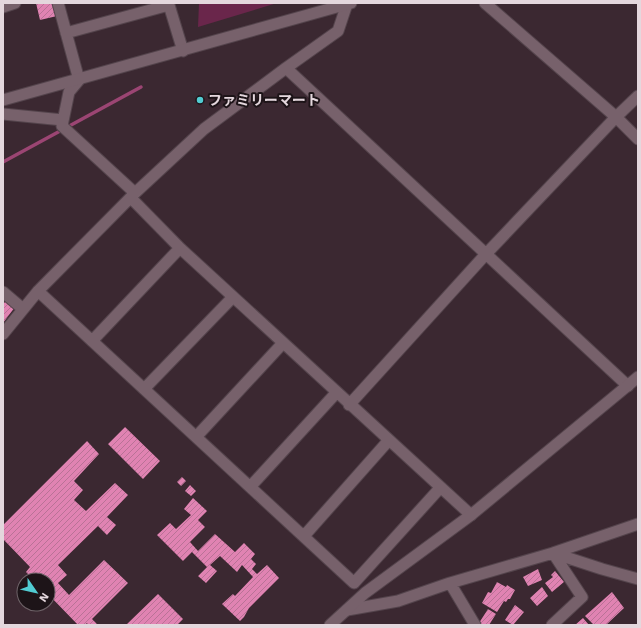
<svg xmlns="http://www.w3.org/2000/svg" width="641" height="628" font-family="'Work Sans','Noto Sans JP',sans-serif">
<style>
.green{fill:#6a264b}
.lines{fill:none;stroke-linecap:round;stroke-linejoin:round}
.stream{stroke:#9b4573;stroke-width:3.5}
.building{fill:url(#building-hatch)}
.minor-casing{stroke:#54444c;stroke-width:13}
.tertiary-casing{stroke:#54444c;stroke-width:13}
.minor{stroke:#77616b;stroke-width:11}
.tertiary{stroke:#77616b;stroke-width:11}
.poi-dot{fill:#51ccd2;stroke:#1d1418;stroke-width:1.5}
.labels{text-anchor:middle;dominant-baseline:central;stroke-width:4;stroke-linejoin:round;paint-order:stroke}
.poi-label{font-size:14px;font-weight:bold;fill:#e4d7dd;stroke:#1d1418;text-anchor:start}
</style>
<defs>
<pattern id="building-hatch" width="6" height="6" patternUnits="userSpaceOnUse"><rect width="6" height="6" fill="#e083b2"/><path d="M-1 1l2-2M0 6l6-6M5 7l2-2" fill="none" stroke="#b97296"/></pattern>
</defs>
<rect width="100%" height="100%" fill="#3b2831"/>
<path class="green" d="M199 3H277L198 27Z"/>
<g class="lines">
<path class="stream" d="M3 162 141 87"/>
</g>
<path class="building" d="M36 3H54L57 16 40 20Z
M6 301 15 307 3 323V304Z
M125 427 160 461 143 479 108 444Z
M87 441 99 454 74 481 83 490 74 500 86 511 115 483 128 495 107 517 116 525 107 535 98 526 58 565 67 575 58 583 69 595 104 560 128 583 92 619 98 625H88L87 623 85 625H78L48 594V580H34L26 572 30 567 3 539V525Z
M182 477 186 481 181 486 177 482Z
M190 485 196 491 191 496 185 491Z
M193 498 207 511 198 520 205 527 190 542 198 551 215 534 235 552 244 543 255 554 251 559 256 564 252 569 257 574 267 565 279 578 249 608 244 617 240 621 222 604 233 594 235 596 253 577 242 565 237 572 220 556 210 565 217 571 206 583 198 576 207 567 192 552 183 561 157 535 170 523 176 529 191 515 184 509Z
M538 569 542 580 528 586 523 577Z
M555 571 564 582 552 592 545 583 553 577 551 575Z
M497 582 506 587 507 585 515 590 510 599H508L506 602 504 601 497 612 482 603 488 592 491 593Z
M542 587 548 596 537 606 530 598Z
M612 592 624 608 606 625H594L585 616Z
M158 594 183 619 177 625H126Z
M515 605 524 612 513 625 505 620Z
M488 609 496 614 489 625H482L479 623Z
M583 618 589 625H575Z"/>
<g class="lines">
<g class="minor-casing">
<path id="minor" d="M58 3 79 80 69 92 62 126 135 193
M485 3 616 117 638 139
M3 7 15 3
M66 33 169 5 183 51
M286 68 338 31 347 4
M3 114 63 120
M131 198 180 248 471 515
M38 291 354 583 440 488
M3 292 23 309
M3 334 38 291 135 193 204 129 286 68 628 386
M92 341 180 248
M144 389 233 297
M349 405 486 254 616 117 638 96
M196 437 283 343
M250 487 337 392
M304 536 389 440
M553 553 602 569 638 579
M450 583 475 625
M347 610 398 601 450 583 553 553 638 524
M552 625 582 597 553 553"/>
</g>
<g class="tertiary-casing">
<path id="tertiary" d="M3 100 351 3
M330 625 365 593 471 515 638 377"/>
</g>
<use href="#minor" class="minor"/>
<use href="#tertiary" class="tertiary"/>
</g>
<circle class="poi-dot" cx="200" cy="100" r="4"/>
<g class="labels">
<g class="poi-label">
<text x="208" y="100">ファミリーマート</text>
</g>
</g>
<rect width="641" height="628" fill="none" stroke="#e4d7dd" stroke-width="8"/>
<g transform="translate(36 592) rotate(124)"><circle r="19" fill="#1d1418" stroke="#6d6267"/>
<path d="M0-3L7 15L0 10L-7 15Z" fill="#51ccd2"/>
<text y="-6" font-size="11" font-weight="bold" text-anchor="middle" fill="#e4d7dd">N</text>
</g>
</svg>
